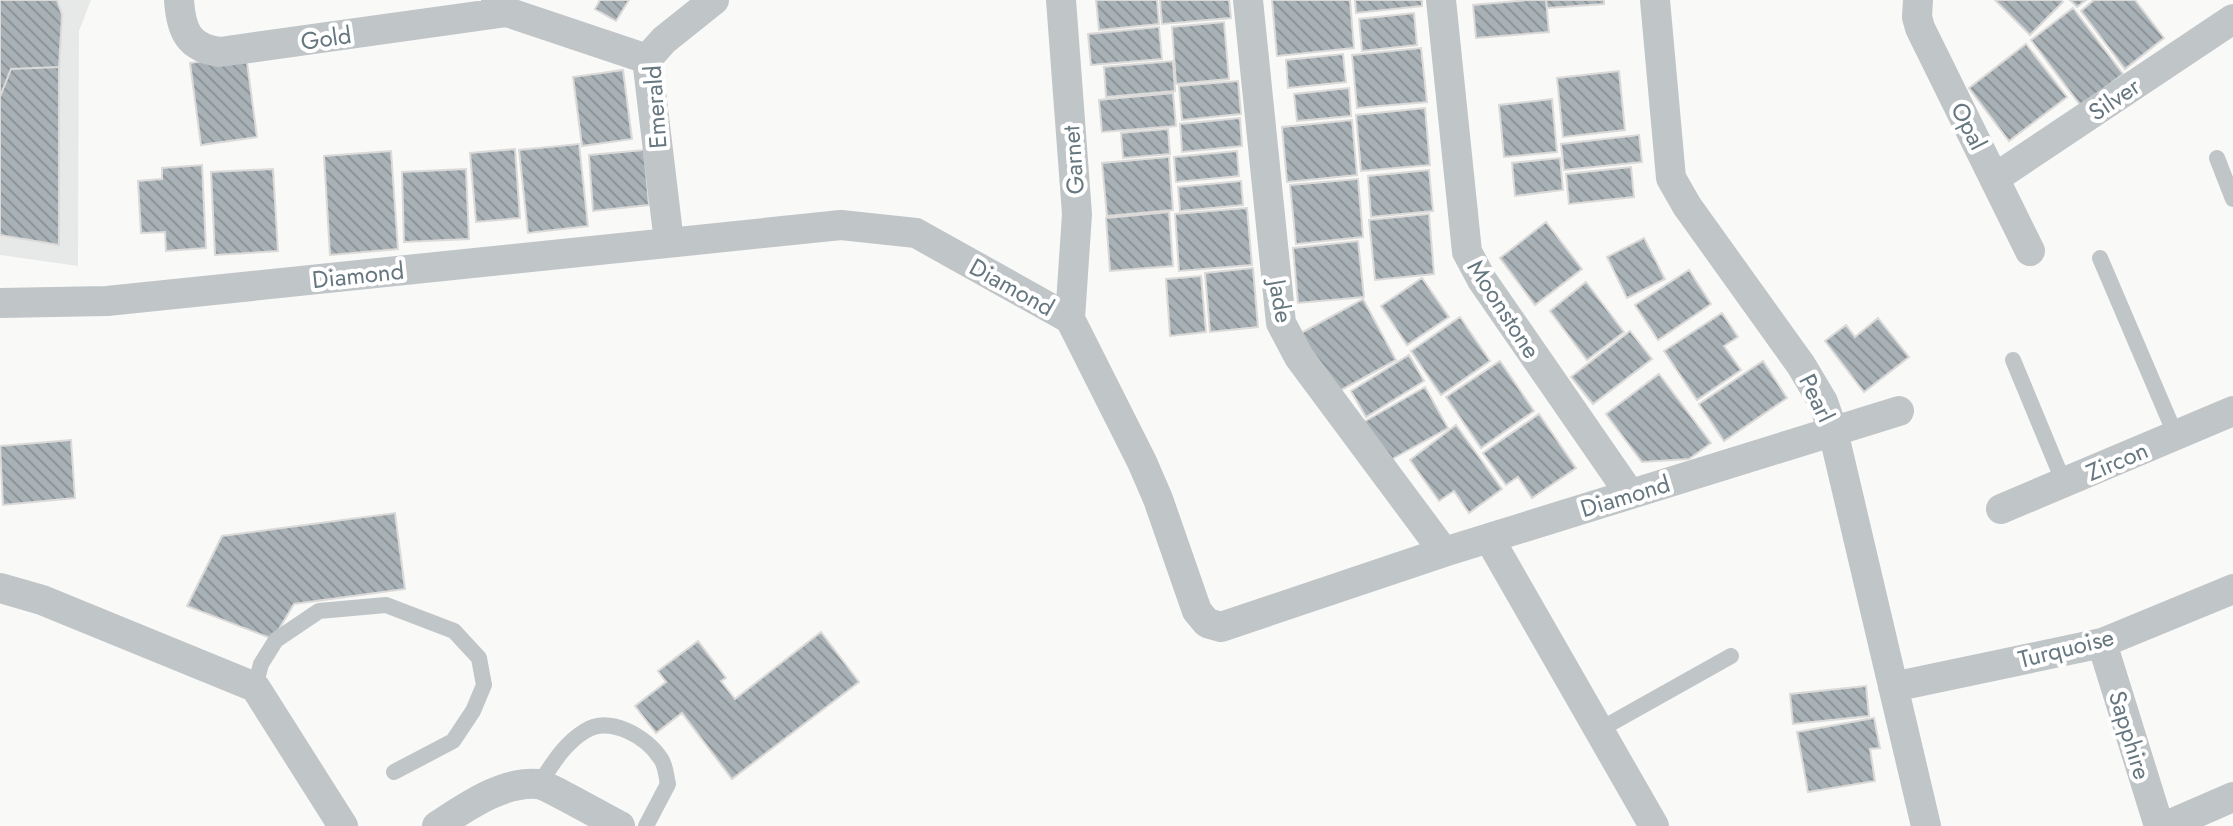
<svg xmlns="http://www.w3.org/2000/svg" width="2233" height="826" font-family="Jost,sans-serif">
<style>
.built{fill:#e7e9e8}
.building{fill:url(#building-back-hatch);stroke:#dbdad9;stroke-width:2}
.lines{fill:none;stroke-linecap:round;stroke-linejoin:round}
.service{stroke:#c0c5c8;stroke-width:16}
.minor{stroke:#c0c5c8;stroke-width:30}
.labels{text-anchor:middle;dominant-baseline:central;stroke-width:8;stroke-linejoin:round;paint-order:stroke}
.street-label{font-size:24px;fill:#667780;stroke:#fff}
</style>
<defs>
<pattern id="building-back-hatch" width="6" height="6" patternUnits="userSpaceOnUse" patternTransform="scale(2)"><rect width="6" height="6" fill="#a8b1b6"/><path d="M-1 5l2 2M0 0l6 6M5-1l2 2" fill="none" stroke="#8d9599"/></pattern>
</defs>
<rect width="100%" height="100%" fill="#f9f9f7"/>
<path class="built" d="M0 0H91L79 31 78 266 0 255Z"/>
<path class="building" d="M0 0H57L62 15 59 67 11 69 0 97Z
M600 0H629L616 21 595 9Z
M1096 0H1157L1159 24 1099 30Z
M1160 0H1229L1231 18 1162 24Z
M1272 0H1350L1354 48 1277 56Z
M1355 0H1422V6L1356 13Z
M1528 0H1546L1549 32 1476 38 1473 5Z
M1546 0H1604V4L1547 8Z
M1995 0H2061L2063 2 2030 35Z
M2070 0H2086L2077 7Z
M2094 0H2135L2164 38 2125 69 2081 11Z
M2073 8 2123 74 2081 106 2031 40Z
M1414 13 1417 45 1362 51 1359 19Z
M1224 22 1229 79 1176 84 1172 27Z
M1159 27 1162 59 1091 65 1088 34Z
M2026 44 2067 97 2009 141 1969 88Z
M1421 48 1427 102 1357 108 1352 55Z
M1343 54 1346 82 1288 88 1286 60Z
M246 55 257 137 201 145 190 63Z
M1173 61 1175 91 1106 97 1104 67Z
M59 67V245L0 235V97L11 69Z
M623 70 632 139 582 146 573 77Z
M1619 71 1625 130 1563 137 1557 78Z
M1238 81 1241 114 1182 120 1179 86Z
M1349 88 1351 116 1297 121 1294 94Z
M1173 93 1176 126 1102 132 1099 100Z
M1552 99 1557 152 1504 157 1499 105Z
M1425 108 1430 165 1361 171 1356 115Z
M1240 118 1242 146 1182 152 1180 124Z
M1352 120 1357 175 1287 182 1282 127Z
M1168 129 1170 154 1123 158 1121 133Z
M1639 135 1642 162 1564 170 1561 144Z
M579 144 588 226 528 233 519 150Z
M515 149 520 218 476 222 470 153Z
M644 150 649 205 593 211 589 155Z
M391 151 398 249 330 255 324 156Z
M1237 151 1239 176 1176 182 1174 157Z
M1169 157 1173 210 1107 216 1102 163Z
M1560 158 1563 190 1515 196 1512 163Z
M202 165 206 248 166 251 165 232 141 233 138 181 162 179V168Z
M1631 167 1634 197 1569 204 1566 174Z
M273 169 278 251 215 255 211 172Z
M466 169 469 239 404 242 402 172Z
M1429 170 1433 211 1371 217 1368 176Z
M1358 179 1363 237 1296 244 1290 185Z
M1241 181 1243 205 1180 211 1178 187Z
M1247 208 1252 265 1179 271 1175 214Z
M1169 212 1173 266 1110 271 1106 218Z
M1429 214 1434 274 1375 280 1369 220Z
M1546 222 1582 269 1535 305 1500 258Z
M1644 238 1665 279 1627 298 1607 257Z
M1358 241 1364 297 1298 303 1293 248Z
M1253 268 1258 327 1210 332 1205 273Z
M1689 270 1711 304 1658 340 1635 305Z
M1201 276 1206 332 1170 336 1166 279Z
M1422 278 1449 317 1407 345 1381 306Z
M1586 282 1624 332 1587 360 1550 311Z
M1363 299 1396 360 1334 394 1301 333Z
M1722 313 1738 337 1724 346 1741 370 1697 400 1664 351Z
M1460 317 1490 361 1441 395 1411 351Z
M1878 318 1909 357 1864 392 1825 341 1846 325 1855 337Z
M1630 331 1652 359 1593 404 1571 377Z
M1409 355 1424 381 1366 417 1351 391Z
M1500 361 1534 411 1481 448 1446 397Z
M1763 361 1787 398 1724 441 1699 404Z
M1659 374 1711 443 1689 459 1642 462 1606 414Z
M1425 387 1448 428 1385 463 1362 423Z
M1539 414 1576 468 1532 498 1518 477 1506 485 1483 453Z
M1456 425 1502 489 1469 513 1454 491 1439 501 1410 460Z
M71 440 75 498 3 505 0 446Z
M395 513 405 589 294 604 273 639 187 606 222 536Z
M821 632 859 682 732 779 682 713 656 733 635 706 666 682 658 671 698 641 726 678 721 681 735 699Z
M1866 686 1869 716 1793 724 1790 694Z
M1874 718 1880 748 1870 749 1875 781 1808 792 1797 732Z"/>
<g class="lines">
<path class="service" d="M2217 158 2233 199
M2100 258 2176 436
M2013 360 2064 483
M255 687 261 664 276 640 319 611 386 605 454 631 479 658 484 685 473 711 453 741 394 772
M1599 730 1731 656
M540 783C553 763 564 744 585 731 610 715 647 737 661 759 666 766 666 776 668 784L646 826"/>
<path class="minor" d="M179 0C181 30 188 48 220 52L507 12
M496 0 507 12 647 59
M1061 0 1077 214 1070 319
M1248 0 1281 323 1299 357 1444 552
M1441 0 1467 252 1482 280 1630 494
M1655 0 1671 178 1687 206 1801 365 1823 402 1833 431 1926 826
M1918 0 1917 17 1920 28 2030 251
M1995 178 2233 19
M669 242 647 59 664 40 714 0
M0 303 107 301 841 225 916 233 1070 319 1142 462 1158 499 1197 611 1207 623 1221 627 1444 552 1899 411
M2001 509 2233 411
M1489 538 1654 826
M0 588 42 600 255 687 343 826
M2102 643 2159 826
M1893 687 2102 643 2233 589
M437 826C465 808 502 781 538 784 547 785 606 819 620 826
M2166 826 2233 797"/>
</g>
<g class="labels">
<g class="street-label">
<text transform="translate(326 38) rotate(-8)">Gold</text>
<text transform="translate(2114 99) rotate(-34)">Silver</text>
<text transform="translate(655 107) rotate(-94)">Emerald</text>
<text transform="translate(1969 126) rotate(63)">Opal</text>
<text transform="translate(1073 160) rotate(-94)">Garnet</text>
<text transform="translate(358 275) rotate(-6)">Diamond</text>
<text transform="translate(1012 287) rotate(29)">Diamond</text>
<text transform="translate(1281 301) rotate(80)">Jade</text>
<text transform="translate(1504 309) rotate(57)">Moonstone</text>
<text transform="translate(1817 398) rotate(64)">Pearl</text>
<text transform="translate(2117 461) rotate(-23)">Zircon</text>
<text transform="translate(1625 496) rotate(-17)">Diamond</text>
<text transform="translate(2066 648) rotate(-14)">Turquoise</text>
<text transform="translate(2130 735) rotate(73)">Sapphire</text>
</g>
</g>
</svg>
